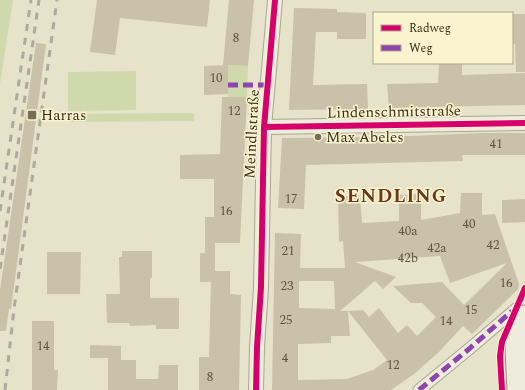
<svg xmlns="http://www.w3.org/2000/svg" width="525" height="390" font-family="Spectral,serif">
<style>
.green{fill:#d0d9ab}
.building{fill:#cac1aa;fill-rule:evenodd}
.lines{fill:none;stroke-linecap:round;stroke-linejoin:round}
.pedestrian-casing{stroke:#aba694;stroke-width:13}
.minor-casing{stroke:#aba694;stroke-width:16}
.secondary-casing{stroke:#9a9584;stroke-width:23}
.pedestrian{stroke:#edecdd;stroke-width:11}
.minor{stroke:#edecdd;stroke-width:14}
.secondary{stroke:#edecdd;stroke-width:21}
.rail{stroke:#acaa9d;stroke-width:3;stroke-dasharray:7 7;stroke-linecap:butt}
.quiet{stroke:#8e44ad;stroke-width:5;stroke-dasharray:10 5;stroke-linecap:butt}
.cycleway-casing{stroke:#f9f4cf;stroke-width:8}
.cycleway{stroke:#d6006c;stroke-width:6}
.poi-dot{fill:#766e58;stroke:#f9f4cf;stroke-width:1.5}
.labels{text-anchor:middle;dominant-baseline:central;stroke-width:3;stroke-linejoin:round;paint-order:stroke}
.number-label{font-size:13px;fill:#5e543f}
.street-label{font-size:15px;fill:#3a2f1b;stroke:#f9f4cf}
.poi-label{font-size:15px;fill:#3a2f1b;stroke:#f9f4cf;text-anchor:start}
.district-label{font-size:19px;font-weight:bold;letter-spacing:1px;fill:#6b3716;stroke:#f9f4cf}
</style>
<rect width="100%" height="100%" fill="#e6e3ca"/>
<path class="green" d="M0 0H13L0 84Z
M228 65 248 66 247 97H228Z
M136 71V110L68 111V72Z
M194 113V121L69 122 68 114Z"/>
<path class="building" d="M97 0H210L207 27 120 18 115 55 90 52Z
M229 0H254L248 66 228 65V94L204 95V66L228 65H223Z
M294 8 337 9V12L366 13V39H337V32H316L313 85 367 84 368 109 289 110Z
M512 14H525V72H516L515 44H512Z
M36 43 46 44 11 309H9L6 331H0V290Z
M439 63H462V75L525 73V105L389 108 387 84 438 83Z
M222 97H247L240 243H215V271H230V294L241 295 239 390H199V357H209L211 282H200V253H205V217H214V179H180V155L220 154Z
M482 133H525V155H462L463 161 306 165 304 209 278 208 282 138 384 137Z
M461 193H482V215L495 214 519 284 518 289 510 297 472 334 463 326 439 352 414 374 391 390H272L275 233 301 234 300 268H345L343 241 339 242 338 196H360L362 223 399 221V195L421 194V220L460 213ZM440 256 450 283 507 263 464 305 442 282 393 286 411 303H422L436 317 417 336 407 325 398 333 379 308 369 317 363 310 348 311 387 360 373 370 347 379 298 380V344L331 343V336H350L348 311H340L375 281 383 289 396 277 355 262ZM299 281H334L335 309 299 308Z
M525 199V222L502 223V200Z
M122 251H152V278H150V298H179V329H156V325L130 326 129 323H107L106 294H120L119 257H122Z
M47 252H81L80 294H47Z
M32 321H54V370H58L57 390H32Z
M90 345 121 346V360H136V379H158L159 365H178V390H108V358H90Z"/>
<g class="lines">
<g class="pedestrian-casing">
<path id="pedestrian" d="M419 390 469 349 516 309"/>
</g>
<g class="minor-casing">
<path id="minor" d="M264 127 525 123
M256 390 257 347 261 287 264 127 275 0"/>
</g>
<g class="secondary-casing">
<path id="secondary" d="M518 390 516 348V340L525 316"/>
</g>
<use href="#pedestrian" class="pedestrian"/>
<use href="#minor" class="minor"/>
<use href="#secondary" class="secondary"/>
<path class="rail" d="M0 211 31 0
M0 269 39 0
M5 390 14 309 57 0"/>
<path class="quiet" d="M228 85H267
M419 390 469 349 512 311"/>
<g class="cycleway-casing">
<path id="cycleway" d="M264 127 525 123
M256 390 257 347 261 287 264 127 275 0
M502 390 500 356 502 342 525 288"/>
</g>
<use href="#cycleway" class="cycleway"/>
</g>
<g class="poi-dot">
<rect x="27" y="110" width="10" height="10" rx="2"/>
<circle cx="318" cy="137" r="4"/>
</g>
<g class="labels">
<g class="number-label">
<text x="236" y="38">8</text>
<text x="216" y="78">10</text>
<text x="234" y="111">12</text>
<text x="496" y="144">41</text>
<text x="291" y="199">17</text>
<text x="226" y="211">16</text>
<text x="469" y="224">40</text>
<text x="408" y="231">40a</text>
<text x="493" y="245">42</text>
<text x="437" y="248">42a</text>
<text x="288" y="251">21</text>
<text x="408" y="258">42b</text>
<text x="506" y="283">16</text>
<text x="287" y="286">23</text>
<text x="471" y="310">15</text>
<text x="286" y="320">25</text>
<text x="446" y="321">14</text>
<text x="43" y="346">14</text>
<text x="285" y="358">4</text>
<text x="393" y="365">12</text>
<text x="210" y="377">8</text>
</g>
<g class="street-label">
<text transform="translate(394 112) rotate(-1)">Lindenschmitstraße</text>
<text transform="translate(252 134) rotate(-87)">Meindlstraße</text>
</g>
<g class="poi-label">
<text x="41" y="115">Harras</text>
<text x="326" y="137">Max Abeles</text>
</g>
<g class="district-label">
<text x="391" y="196">SENDLING</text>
</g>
</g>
<rect x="373" y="12" width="140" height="52" fill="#f9f4cf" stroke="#ada587"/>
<rect x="381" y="25" width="20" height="6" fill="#d6006c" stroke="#ada587"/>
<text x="409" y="32" font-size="12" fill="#3a2f1b">Radweg</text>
<rect x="381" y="45" width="20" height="6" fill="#8e44ad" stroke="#ada587"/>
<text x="409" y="52" font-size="12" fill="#3a2f1b">Weg</text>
</svg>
